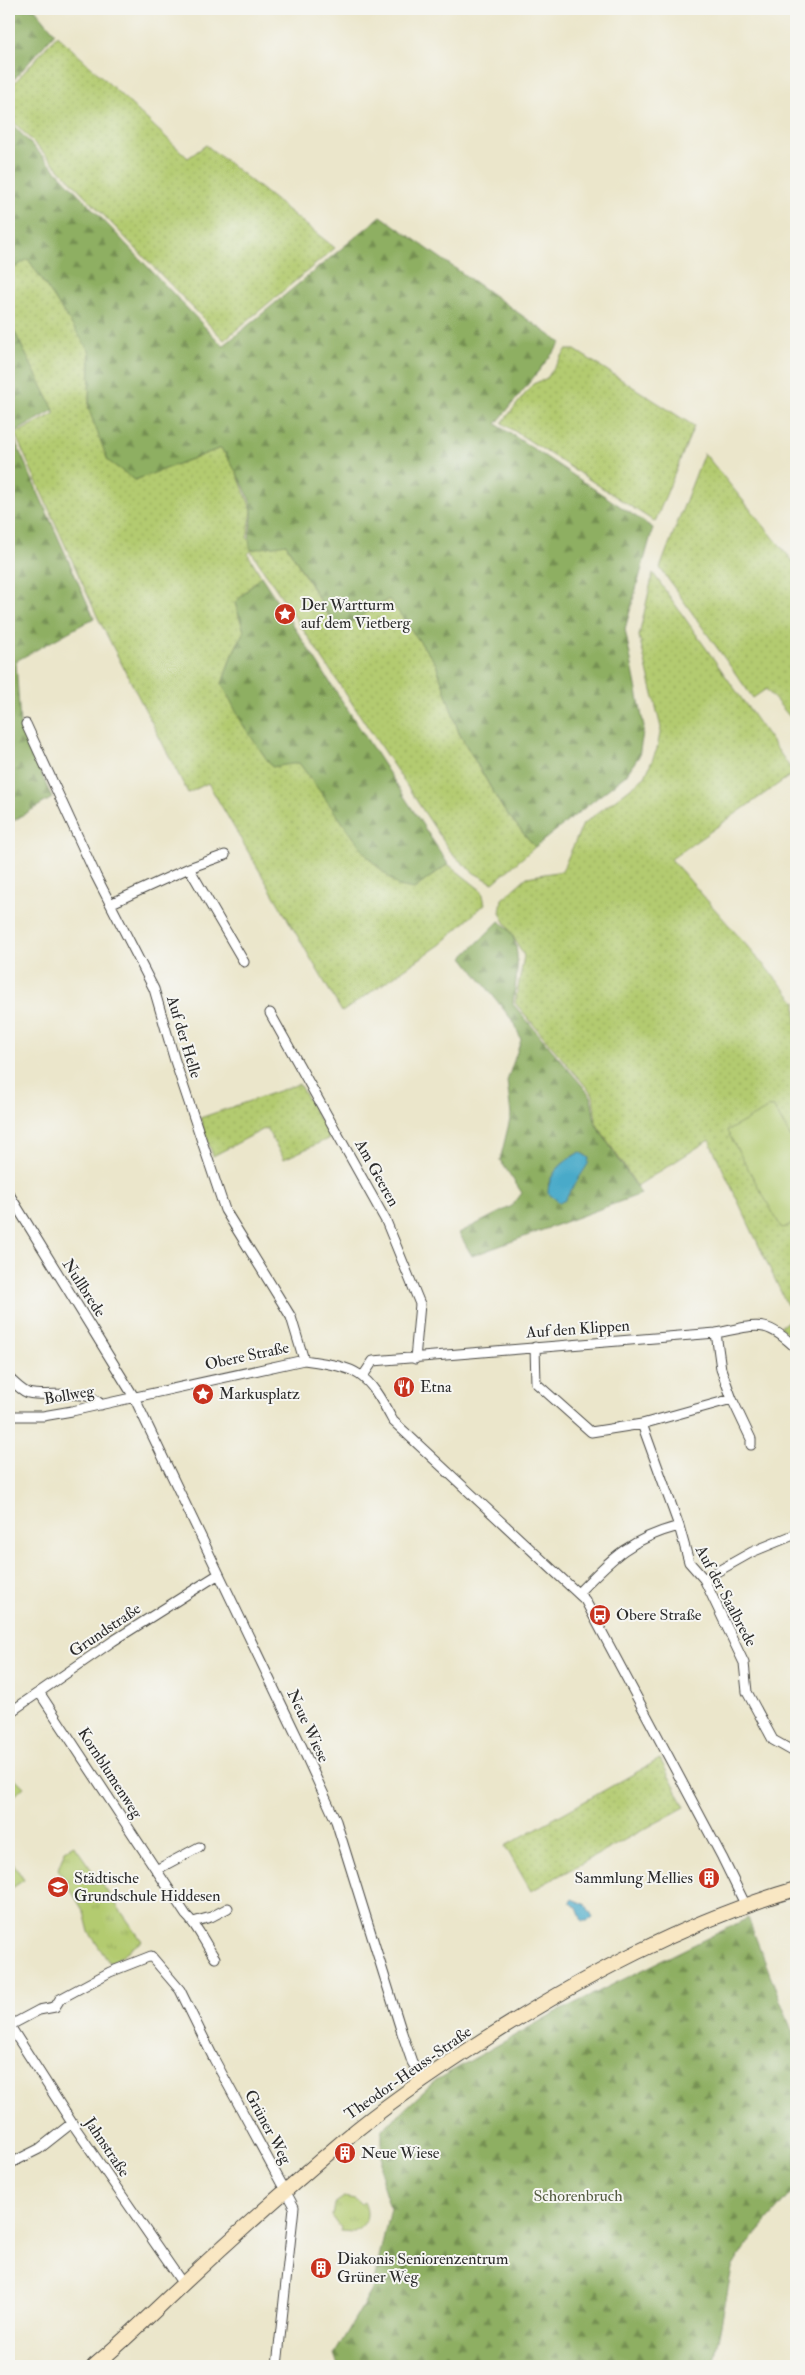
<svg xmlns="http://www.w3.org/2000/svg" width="805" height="2375" font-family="'IM FELL Double Pica',serif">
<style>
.grass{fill:url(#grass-dots);stroke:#6f7b4e}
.forest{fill:url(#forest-firs);stroke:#5c6d46;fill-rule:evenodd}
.park{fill:url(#park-tufts);stroke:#6f7b4e}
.garden{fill:#b3cb70;stroke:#6f7b4e}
.water{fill:#4aaac9;stroke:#3a6a7a}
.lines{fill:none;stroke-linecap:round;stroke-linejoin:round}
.minor-casing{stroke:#484743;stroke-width:11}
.secondary-casing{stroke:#484743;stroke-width:16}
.minor{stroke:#fff;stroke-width:9}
.secondary{stroke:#f9e7c3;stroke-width:14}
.labels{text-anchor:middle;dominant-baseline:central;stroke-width:4;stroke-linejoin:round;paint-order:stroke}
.poi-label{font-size:16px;fill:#2b2b2b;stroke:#f6f6f2;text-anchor:start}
.street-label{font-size:16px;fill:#2b2b2b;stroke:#f6f6f2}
.park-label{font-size:16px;fill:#545b40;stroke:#f6f6f2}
</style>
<defs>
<pattern id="grass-dots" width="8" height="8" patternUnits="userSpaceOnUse" patternTransform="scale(1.25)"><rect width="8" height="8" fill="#b3cb70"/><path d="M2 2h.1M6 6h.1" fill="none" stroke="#9aae61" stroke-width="1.8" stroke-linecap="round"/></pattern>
<pattern id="forest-firs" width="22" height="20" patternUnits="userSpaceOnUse" patternTransform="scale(1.25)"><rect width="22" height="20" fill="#8eaf62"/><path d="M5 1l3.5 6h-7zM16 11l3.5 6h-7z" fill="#748f51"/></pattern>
<pattern id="park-tufts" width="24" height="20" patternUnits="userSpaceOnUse" patternTransform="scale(1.25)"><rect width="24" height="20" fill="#b3cb70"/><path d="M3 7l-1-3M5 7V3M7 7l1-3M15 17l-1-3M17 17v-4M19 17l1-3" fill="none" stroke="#9aae61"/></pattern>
</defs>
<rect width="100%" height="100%" fill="#f6f6f2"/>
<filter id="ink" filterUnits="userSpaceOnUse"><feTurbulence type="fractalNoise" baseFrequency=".02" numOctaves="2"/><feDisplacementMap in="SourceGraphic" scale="10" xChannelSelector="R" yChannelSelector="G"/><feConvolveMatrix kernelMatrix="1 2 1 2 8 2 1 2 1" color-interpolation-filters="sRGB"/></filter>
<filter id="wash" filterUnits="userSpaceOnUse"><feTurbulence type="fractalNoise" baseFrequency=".0096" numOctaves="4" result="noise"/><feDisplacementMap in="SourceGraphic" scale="20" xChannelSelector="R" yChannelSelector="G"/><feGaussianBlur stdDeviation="1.12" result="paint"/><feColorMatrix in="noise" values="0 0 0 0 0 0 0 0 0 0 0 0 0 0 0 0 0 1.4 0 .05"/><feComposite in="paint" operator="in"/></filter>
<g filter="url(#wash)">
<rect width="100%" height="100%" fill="#ebe6cb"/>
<path class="grass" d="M57 35 188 158 206 145 335 248 224 340 9 117V89Z
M28 258 90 352 89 410 135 480 221 448 236 471 252 511 247 538 286 544 337 630 389 599 436 664 459 733 503 809 535 847 493 883 474 873 452 854 251 551 248 554 261 576 235 603 244 631 231 657 222 684 299 763 414 889 448 864 482 891 485 904 441 944 342 1012 208 783 188 793 98 618 15 434 55 413 9 321V271Z
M566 350H575L694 426 655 522 502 423 533 384 547 378Z
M704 453 796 565V724L766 689 753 698 660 568Z
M653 573 794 773 671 859 796 1002V1147L773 1106 782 1229 796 1221V1298L787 1305 709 1140 637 1186 596 1123 593 1095 515 1003 524 956 500 913 502 899 527 877 562 871 583 824 645 777 657 749 661 728 639 636Z
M299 1084 330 1138 284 1159 266 1128 213 1156 200 1118Z
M796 1315V1340L780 1327Z
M660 1759 685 1807 531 1891 505 1846Z"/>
<path class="forest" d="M9 9H35L55 33 9 85Z
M9 121 223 346 381 216 561 343 496 424 653 528 625 629 644 727 639 756 626 775 535 847 503 809 459 733 436 664 389 599 338 630 286 544 251 550C246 534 253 527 252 512 252 496 230 461 221 448L135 480 108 461 89 410 90 352 28 259 9 271Z
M9 321 54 410 12 434 94 618 16 661 20 725 52 798 13 821 9 828Z
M261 576 448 864 414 889 398 886 368 857 299 763 272 767 243 725 222 684 231 657 244 631 235 603Z
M499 921C526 937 516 978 513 1004L591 1096 595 1123 641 1194 472 1256 459 1233 512 1206 522 1193 500 1160 511 1115 507 1081 521 1040 515 1024 463 957ZM580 1152 589 1158 564 1201 548 1185C553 1170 566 1159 580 1152Z
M748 1918 796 2041V2187L743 2250 732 2268 713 2366H338L334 2355 372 2290 390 2208 382 2183V2130L436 2080 551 2015Z"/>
<path class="park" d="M74 1845 142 1941 111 1963 108 1961 89 1932 84 1912 58 1869 65 1850Z
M344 2197 355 2199 361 2204 364 2202C370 2214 367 2225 354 2232L340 2231 341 2228 332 2216 334 2204Z"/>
<path class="garden" d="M773 1106 796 1147V1221L782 1229 727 1131Z
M9 1772 24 1787 9 1801Z
M13 1863 24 1880 9 1890V1866Z"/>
<path class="water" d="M580 1152 589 1158 588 1164 564 1201 559 1202 548 1193C548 1173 564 1161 580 1152Z
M572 1899 586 1905 593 1917 587 1921H582L577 1908 570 1902Z"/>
</g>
<g filter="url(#ink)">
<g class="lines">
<g class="minor-casing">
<path id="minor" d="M26 724 96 876 154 989 175 1061 225 1210 291 1317 304 1360
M189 868 244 962
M112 903 189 868 225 855
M270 1013 386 1221 420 1304 415 1359
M9 1194 134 1397 301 1745 336 1821 402 2033 412 2062 424 2081
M535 1347 536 1383 591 1432 642 1424 732 1399 721 1369 716 1333
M363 1376 373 1361 716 1333C756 1326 764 1317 796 1348
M9 1378C14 1383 22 1391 28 1393 47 1398 89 1387 101 1405
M732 1399 751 1439V1445
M9 1416H43L72 1411 304 1360C360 1368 366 1371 393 1421L585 1600 722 1857 746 1906
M642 1424 679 1526
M704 1579 752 1552 796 1534
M579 1592C613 1557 630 1539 679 1526L689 1562 704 1579 744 1663 747 1692 773 1740 796 1753
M39 1692 186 1915C198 1926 205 1944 215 1958
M9 1713 113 1641 219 1574
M156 1870 199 1847
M193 1922 211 1917 228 1908
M9 2026 39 2010 55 2007 60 1999 110 1972 151 1956 180 1990 214 2059 294 2207 277 2366
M10 2026 72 2123 183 2284
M9 2164 39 2149 72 2123"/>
</g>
<g class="secondary-casing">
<path id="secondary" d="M94 2366C125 2340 153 2312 183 2284 235 2235 289 2187 343 2141 388 2103 437 2070 487 2038 583 1977 686 1921 796 1889"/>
</g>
<use href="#minor" class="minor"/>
<use href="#secondary" class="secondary"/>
</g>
</g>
<defs>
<g id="sight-disc" transform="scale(1.125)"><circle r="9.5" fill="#c8321e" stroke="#f6f6f2"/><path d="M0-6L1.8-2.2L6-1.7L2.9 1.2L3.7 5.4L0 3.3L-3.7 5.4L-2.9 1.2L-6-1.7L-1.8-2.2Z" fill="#fff"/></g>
<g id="restaurant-disc" transform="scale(1.125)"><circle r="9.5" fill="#c8321e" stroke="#f6f6f2"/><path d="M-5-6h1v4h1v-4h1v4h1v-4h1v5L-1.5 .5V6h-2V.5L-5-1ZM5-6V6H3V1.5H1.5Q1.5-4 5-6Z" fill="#fff"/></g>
<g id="bus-disc" transform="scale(1.125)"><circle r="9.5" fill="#c8321e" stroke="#f6f6f2"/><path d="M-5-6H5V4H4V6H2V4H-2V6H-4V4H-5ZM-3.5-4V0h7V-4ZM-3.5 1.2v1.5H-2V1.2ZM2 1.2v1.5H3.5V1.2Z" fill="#fff"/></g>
<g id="building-disc" transform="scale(1.125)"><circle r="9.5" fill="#c8321e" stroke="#f6f6f2"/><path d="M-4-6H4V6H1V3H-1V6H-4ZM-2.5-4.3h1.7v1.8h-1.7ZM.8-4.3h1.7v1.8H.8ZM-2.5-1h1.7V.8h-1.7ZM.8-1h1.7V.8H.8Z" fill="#fff"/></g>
<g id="school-disc" transform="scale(1.125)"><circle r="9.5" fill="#c8321e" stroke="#f6f6f2"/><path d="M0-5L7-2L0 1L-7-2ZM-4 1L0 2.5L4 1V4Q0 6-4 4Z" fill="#fff"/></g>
</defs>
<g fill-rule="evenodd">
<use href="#sight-disc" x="285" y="614"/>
<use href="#restaurant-disc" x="404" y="1387"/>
<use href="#sight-disc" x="203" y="1394"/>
<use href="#bus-disc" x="600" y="1615"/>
<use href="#building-disc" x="709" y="1878"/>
<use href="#school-disc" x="58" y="1887"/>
<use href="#building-disc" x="345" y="2153"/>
<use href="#building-disc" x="321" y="2268"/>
</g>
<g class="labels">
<g class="poi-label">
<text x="301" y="605">Der Wartturm<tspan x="301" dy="18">auf dem Vietberg</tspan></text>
<text x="420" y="1387">Etna</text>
<text x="219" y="1394">Markusplatz</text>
<text x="616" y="1615">Obere Straße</text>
<text x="74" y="1878">Städtische<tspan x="74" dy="18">Grundschule Hiddesen</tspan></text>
<text x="693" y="1878" text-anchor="end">Sammlung Mellies</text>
<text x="361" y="2153">Neue Wiese</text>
<text x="337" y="2259">Diakonis Seniorenzentrum<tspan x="337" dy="18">Grüner Weg</tspan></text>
</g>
<g class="street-label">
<text transform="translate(184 1037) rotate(73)">Auf der Helle</text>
<text transform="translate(377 1173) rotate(61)">Am Geeren</text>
<text transform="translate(84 1288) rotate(57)">Nullbrede</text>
<text transform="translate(578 1329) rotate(-4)">Auf den Klippen</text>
<text transform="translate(247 1356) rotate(-12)">Obere Straße</text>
<text transform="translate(69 1395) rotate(-10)">Bollweg</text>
<text transform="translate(726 1596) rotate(62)">Auf der Saalbrede</text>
<text transform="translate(105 1630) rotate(-34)">Grundstraße</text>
<text transform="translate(308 1726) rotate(65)">Neue Wiese</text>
<text transform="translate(110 1773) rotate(57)">Kornblumenweg</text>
<text transform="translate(408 2073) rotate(-35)">Theodor-Heuss-Straße</text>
<text transform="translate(268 2127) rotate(62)">Grüner Weg</text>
<text transform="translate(107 2147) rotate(56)">Jahnstraße</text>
</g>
<g class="park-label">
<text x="578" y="2196">Schorenbruch</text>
</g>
</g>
<rect width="805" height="2375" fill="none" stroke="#f6f6f2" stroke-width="30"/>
</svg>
